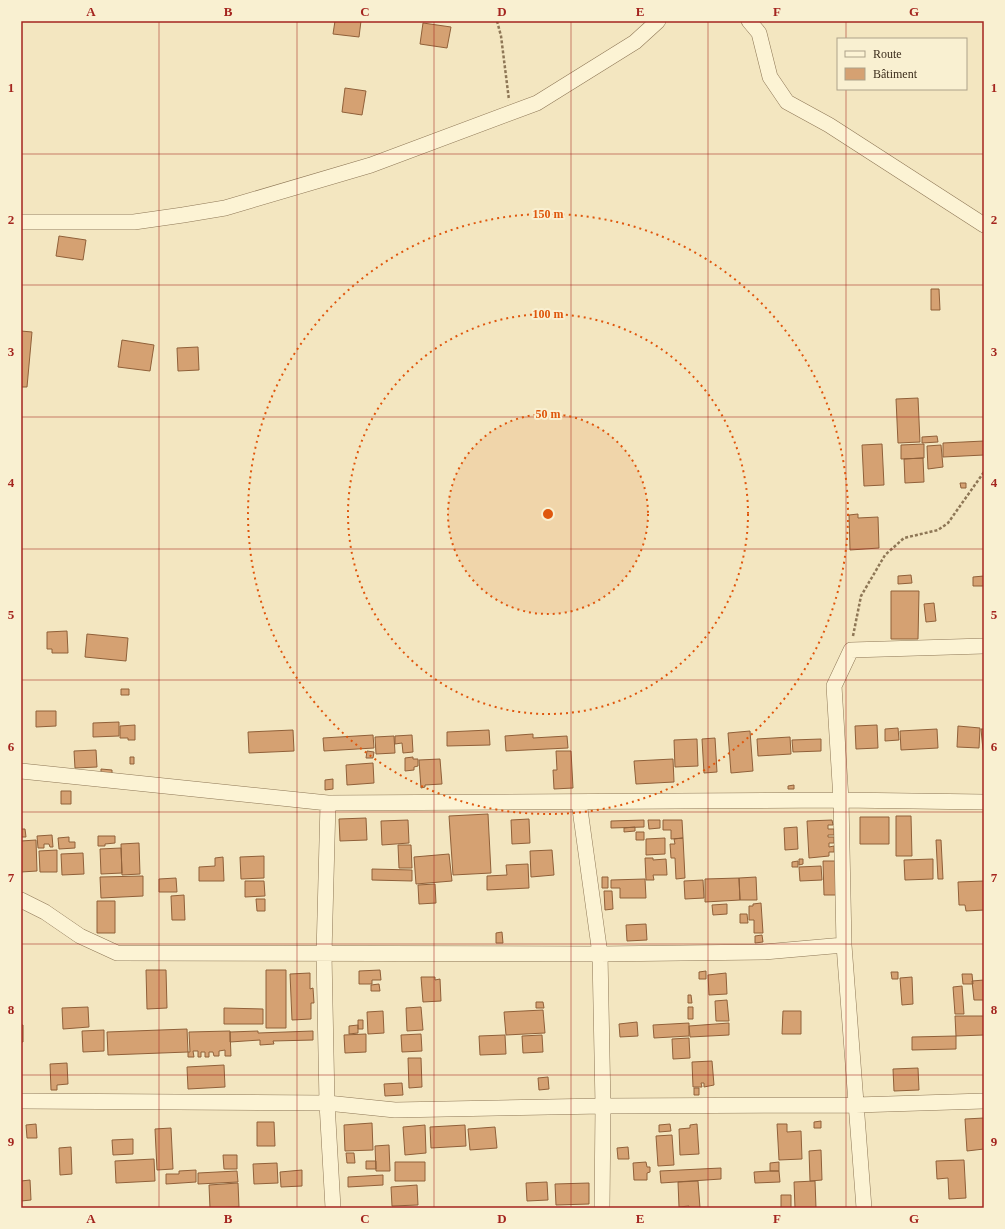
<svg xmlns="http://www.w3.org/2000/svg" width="1005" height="1229" font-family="'Times New Roman',serif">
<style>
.building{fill:#d5a172;stroke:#906039}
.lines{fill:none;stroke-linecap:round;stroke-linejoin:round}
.minor-casing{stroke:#8e7756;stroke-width:16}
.path{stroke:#8e7756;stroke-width:2.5;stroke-dasharray:3 2;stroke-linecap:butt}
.minor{stroke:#fcf3d4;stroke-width:15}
.grid{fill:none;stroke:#a4251f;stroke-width:1;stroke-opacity:0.55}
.ring{fill:none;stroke:#df570d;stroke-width:2;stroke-dasharray:2 4}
.centre{fill:#df570d;stroke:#f9f0d1;stroke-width:2}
.ring-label{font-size:12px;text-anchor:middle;font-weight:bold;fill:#df570d;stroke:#f9f0d1;stroke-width:4;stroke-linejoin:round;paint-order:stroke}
.neatline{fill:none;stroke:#a4251f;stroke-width:1.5}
.grid-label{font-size:13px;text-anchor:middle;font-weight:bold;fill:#a4251f}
</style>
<rect width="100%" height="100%" fill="#f3e6c0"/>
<path class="building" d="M335 21H361L359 37 333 34Z
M423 23 451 27 447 48 420 44Z
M345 88 366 91 362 115 342 112Z
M59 236 86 240 83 260 56 256Z
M931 289H939L940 310H931Z
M21 331 32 332 27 387H21Z
M122 340 154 345 150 371 118 367Z
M198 347 199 370 178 371 177 348Z
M918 398 920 442 898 443 896 399Z
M937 436 938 442 922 443V437Z
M984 441V455L943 457V443Z
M882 444 884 485 864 486 862 445Z
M924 444V458L901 459V445Z
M941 445 943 467 928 469 927 446Z
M923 458 924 482 905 483 904 459Z
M960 483H966V488H961Z
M858 514V518L878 517 879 548 850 550 849 515Z
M911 575 912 583 898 584V576Z
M984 576V586H973V577Z
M891 591H919L918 639H891Z
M934 603 936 621 926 622 924 604Z
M67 631 68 653H52V649H47V632Z
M87 634 128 638 126 661 85 657Z
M121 689H129V695H121Z
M36 711H56V726L36 727Z
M119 722V736L93 737V723Z
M135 725V740H128V738H120V726Z
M877 725 878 748 856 749 855 726Z
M958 726 980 728 979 748 957 747Z
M898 728 899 740 885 741V729Z
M937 729 938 748 901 750 900 731Z
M981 729H984V750H983Z
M293 730 294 751 249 753 248 732Z
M489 730 490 745 447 746V732Z
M750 731 753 771 731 773 728 733Z
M533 734V738L567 736 568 748 506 751 505 736Z
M373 735 374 748 324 751 323 738Z
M412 735 413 752 403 753 402 743 395 744V736Z
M394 736 395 753 376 754 375 737Z
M790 737 791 754 758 756 757 739Z
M715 738 717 772 704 773 702 739Z
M697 739 698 766 675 767 674 740Z
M821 739V751L793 752 792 740Z
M96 750 97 767 75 768 74 751Z
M367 751 374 752 373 758H366Z
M556 751H571L573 788 554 789 553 770H557Z
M130 757H134V764H130Z
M413 757V759H418V766L414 767V770L405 771V758Z
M440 759 442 784 425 785V787L421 788 419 760Z
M673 759 674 782 636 784 634 761Z
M373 763 374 783 347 785 346 765Z
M101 769 112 770V778L101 779Z
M333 779V789L325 790V780Z
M794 785V789H788V786Z
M61 791H71V804H61Z
M488 814 491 873 453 875 449 816Z
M896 816H911L912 856H896Z
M860 817H889V844H860Z
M366 818 367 840 340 841 339 819Z
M529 819 530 843 512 844 511 820Z
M408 820 409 843 382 845 381 821Z
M644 820V827L611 828V821Z
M648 820H660V828L649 829Z
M663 820H682L683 838 671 839V830H663Z
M832 820 833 825H828V829H834V835H828V837H834V843H829V847L834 846V852H829V856L809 858 807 821Z
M635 827V831L624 832V828Z
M797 827 798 849 785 850 784 828Z
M21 829H25L26 837H21Z
M636 832H644V840H636Z
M52 835 53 847H50L49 844H44V848H38L37 836Z
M98 836H115V843L105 844V846H98Z
M69 837V842H75V848L59 849 58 838Z
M665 838V854L646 855V839Z
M683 838 685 878 676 879 675 858H671L670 844H675L674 839Z
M36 840 37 871 21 872V841Z
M936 840H941L943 879H938Z
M139 843 140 874 122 875 121 844Z
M398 845H411L412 868H399Z
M121 848 122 873 101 874 100 849Z
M57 850V872H40L39 851Z
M552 850 554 875 531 877 530 851Z
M83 853 84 874 62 875 61 854Z
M449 854 452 881 416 884 414 857Z
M264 856V878L241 879 240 857Z
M223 857 224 881H199V867L215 866V858Z
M645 858H653V860L666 859 667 875H653L654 880H646Z
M799 859H803V864L799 865Z
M933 859V879L905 880 904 860Z
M798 861V867H792V862Z
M823 861H835L836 895H824Z
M528 864 529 888 487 890V876L507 875 506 865Z
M821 866 822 880 800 881 799 867Z
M372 869 412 870V881L372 880Z
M143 876V896L101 898 100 877Z
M602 877H608V888H602Z
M756 877 757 900H740L739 878Z
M176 878 177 892H159V879Z
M739 878 740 900 705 902V879Z
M645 879 646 898H620V888H611V880Z
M703 880 704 898 685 899 684 881Z
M245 881H264L265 896 245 897Z
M984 881V910L966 911 965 905H959L958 882Z
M435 884 436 903 419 904 418 885Z
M604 891H612L613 909 605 910Z
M184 895 185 920H172L171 896Z
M256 899H265V911H257Z
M97 901H115V933H97Z
M761 903 763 933H754V920H749V906H753V904Z
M727 904V914L713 915 712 905Z
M740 914H747L748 923H740Z
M646 924 647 940 627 941 626 925Z
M502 932 503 943H496V933Z
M762 935 763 942 755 943V936Z
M146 970H166L167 1008 147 1009Z
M266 970H286V1028H266Z
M380 970 381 980H372V984H359V971Z
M706 971V979H699V972Z
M891 972H898V979H892Z
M310 973V989L313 988 314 1003H311V1019L292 1020 290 974Z
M726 973 727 994 709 995 708 975Z
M962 974H972L973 984H963Z
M421 977H435V980L440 979 441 1001 423 1002Z
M912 977 913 1004 902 1005 900 978Z
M984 980V1000H974L972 981Z
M379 984 380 991H371V985Z
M962 986 964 1014H955L953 987Z
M688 995H691L692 1003H688Z
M727 1000 729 1021H716L715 1001Z
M536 1002H543L544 1008H536Z
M88 1007 89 1027 63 1029 62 1008Z
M421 1007 423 1030 407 1031 406 1008Z
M688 1007H693V1019H688Z
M224 1008 263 1009V1024H224Z
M543 1010 545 1033 506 1035 504 1012Z
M383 1011 384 1033 368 1034 367 1012Z
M783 1011H801V1034H782Z
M955 1016H984V1035L956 1036Z
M358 1020H363V1029H358Z
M637 1022 638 1036 620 1037 619 1024Z
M689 1023V1036L654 1038 653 1025Z
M729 1023V1035L690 1037 689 1026Z
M21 1025H23V1042H21Z
M358 1025V1033L349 1034V1026Z
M187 1029 188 1052 108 1055 107 1032Z
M104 1030V1051L83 1052 82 1031Z
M230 1031 231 1056H225V1050L219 1051V1056H214L213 1052H209V1057H205V1052H201V1057H198V1051H193L194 1057H188V1052H190L189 1032Z
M258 1031V1033L313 1031V1040L273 1041 274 1044 260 1045V1040L230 1042V1032Z
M366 1034V1052L345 1053 344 1035Z
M421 1034 422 1051 402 1052 401 1035Z
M505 1035 506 1054 480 1055 479 1036Z
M542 1035 543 1052 523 1053 522 1036Z
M956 1036V1049L912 1050V1037Z
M689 1038 690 1058 673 1059 672 1039Z
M408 1058H421L422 1087 409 1088Z
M712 1061 714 1085 704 1087V1083H701L702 1087H693L692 1062Z
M67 1063 68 1084 57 1085V1090H51L50 1064Z
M224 1065 225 1087 188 1089 187 1067Z
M918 1068 919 1090 894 1091 893 1069Z
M548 1077 549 1089 539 1090 538 1078Z
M402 1083 403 1095 385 1096 384 1084Z
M694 1088H699V1095H694Z
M984 1118V1149L967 1151 965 1119Z
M821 1121V1128H814V1122Z
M257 1122H274L275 1146H257Z
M372 1123 373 1150 345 1151 344 1125Z
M36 1124 37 1138H27L26 1125Z
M670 1124 671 1131 659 1132V1125Z
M697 1124 699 1154 680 1155 679 1129 690 1128V1125Z
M777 1124H787V1132L801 1131 802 1159 779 1160Z
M425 1125 426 1153 405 1155 403 1127Z
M465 1125 466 1146 431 1148 430 1127Z
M495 1127 497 1148 470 1150 468 1129Z
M171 1128 173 1169 157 1170 155 1129Z
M672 1135 674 1165 658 1166 656 1136Z
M133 1139V1154L113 1155 112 1140Z
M389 1145 390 1171H376L375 1146Z
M71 1147 72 1174 60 1175 59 1148Z
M628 1147 629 1159H618L617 1148Z
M821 1150 822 1180 810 1181 809 1151Z
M346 1153H354L355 1163H347Z
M223 1155H237V1169H224Z
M154 1159 155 1181 116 1183 115 1161Z
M964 1160 966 1198 949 1199 948 1178 937 1179 936 1161Z
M366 1161H376V1169H366Z
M395 1162H425V1181H395Z
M646 1162 647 1167H650V1172L647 1173V1180H634L633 1163Z
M779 1162V1171H770V1163Z
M277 1163 278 1183 254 1184 253 1164Z
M721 1168V1179L661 1183 660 1171Z
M196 1170V1182L166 1184V1174H179V1171Z
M302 1170V1186L281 1187 280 1172Z
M237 1171 238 1182 198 1184V1173Z
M770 1171H779L780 1182 755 1183 754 1172Z
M383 1175V1185L348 1187V1177Z
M30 1180 31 1200 21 1201V1181Z
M698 1181 700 1208H689V1206L679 1207 678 1182Z
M815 1181 816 1208H795L794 1182Z
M547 1182 548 1200 527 1201 526 1183Z
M238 1183 239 1207 210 1208 209 1185Z
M589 1183V1204L556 1205 555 1184Z
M417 1185 418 1205 392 1206 391 1187Z
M781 1195H791V1208H781Z"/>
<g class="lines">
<g class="minor-casing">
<path id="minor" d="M749 21 759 33 770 77 787 102 829 125 984 225
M21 222H134L183 215 225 208 371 165 537 103 635 42 658 21
M21 771 328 803 841 800 984 802
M579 802 600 954 603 1106 602 1208
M328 803 324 954 327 1103 333 1208
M21 900 45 912 80 936 117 953 600 954 764 952 844 945
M21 1101 327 1103 395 1110 603 1106 856 1105 984 1101
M864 1208 844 945 841 800 834 686 851 650 984 646"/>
</g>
<path class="path" d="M497 21 501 36 509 100
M853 636 861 596 885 555 904 538 938 530 948 523 984 472"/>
<use href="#minor" class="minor"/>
</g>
<path class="grid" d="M159 21V1208M297 21V1208M434 21V1208M571 21V1208M708 21V1208M846 21V39M846 89V1208M21 154H984M21 285H984M21 417H984M21 549H984M21 680H984M21 812H984M21 944H984M21 1075H984"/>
<circle cx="548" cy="514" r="100" fill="#df570d" fill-opacity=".12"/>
<g class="ring">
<circle cx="548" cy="514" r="100"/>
<circle cx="548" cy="514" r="200"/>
<circle cx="548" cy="514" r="300"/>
</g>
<circle cx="548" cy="514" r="6" class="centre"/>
<g class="ring-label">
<text x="548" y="218">150 m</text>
<text x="548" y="318">100 m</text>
<text x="548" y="418">50 m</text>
</g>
<rect width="1005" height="1229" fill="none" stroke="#f9f0d1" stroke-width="44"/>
<rect x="837" y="38" width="130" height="52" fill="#f9f0d1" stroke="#ada289"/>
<rect x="845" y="51" width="20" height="6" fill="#fcf3d4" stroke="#ada289"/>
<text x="873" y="58" font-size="12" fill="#3c2d1c">Route</text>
<rect x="845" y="68" width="20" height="12" fill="#d5a172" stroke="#ada289"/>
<text x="873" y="78" font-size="12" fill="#3c2d1c">Bâtiment</text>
<rect x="22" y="22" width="961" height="1185" class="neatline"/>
<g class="grid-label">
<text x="91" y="16">A</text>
<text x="228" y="16">B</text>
<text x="365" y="16">C</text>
<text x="502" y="16">D</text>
<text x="640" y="16">E</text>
<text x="777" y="16">F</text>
<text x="914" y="16">G</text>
<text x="11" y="92">1</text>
<text x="994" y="92">1</text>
<text x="11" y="224">2</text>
<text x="994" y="224">2</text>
<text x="11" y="356">3</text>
<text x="994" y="356">3</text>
<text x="11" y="487">4</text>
<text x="994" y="487">4</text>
<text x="11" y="619">5</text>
<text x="994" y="619">5</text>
<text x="11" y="751">6</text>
<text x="994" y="751">6</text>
<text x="11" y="882">7</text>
<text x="994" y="882">7</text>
<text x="11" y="1014">8</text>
<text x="994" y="1014">8</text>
<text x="11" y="1146">9</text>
<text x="994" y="1146">9</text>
<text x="91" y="1223">A</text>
<text x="228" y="1223">B</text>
<text x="365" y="1223">C</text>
<text x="502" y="1223">D</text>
<text x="640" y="1223">E</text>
<text x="777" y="1223">F</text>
<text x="914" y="1223">G</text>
</g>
</svg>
